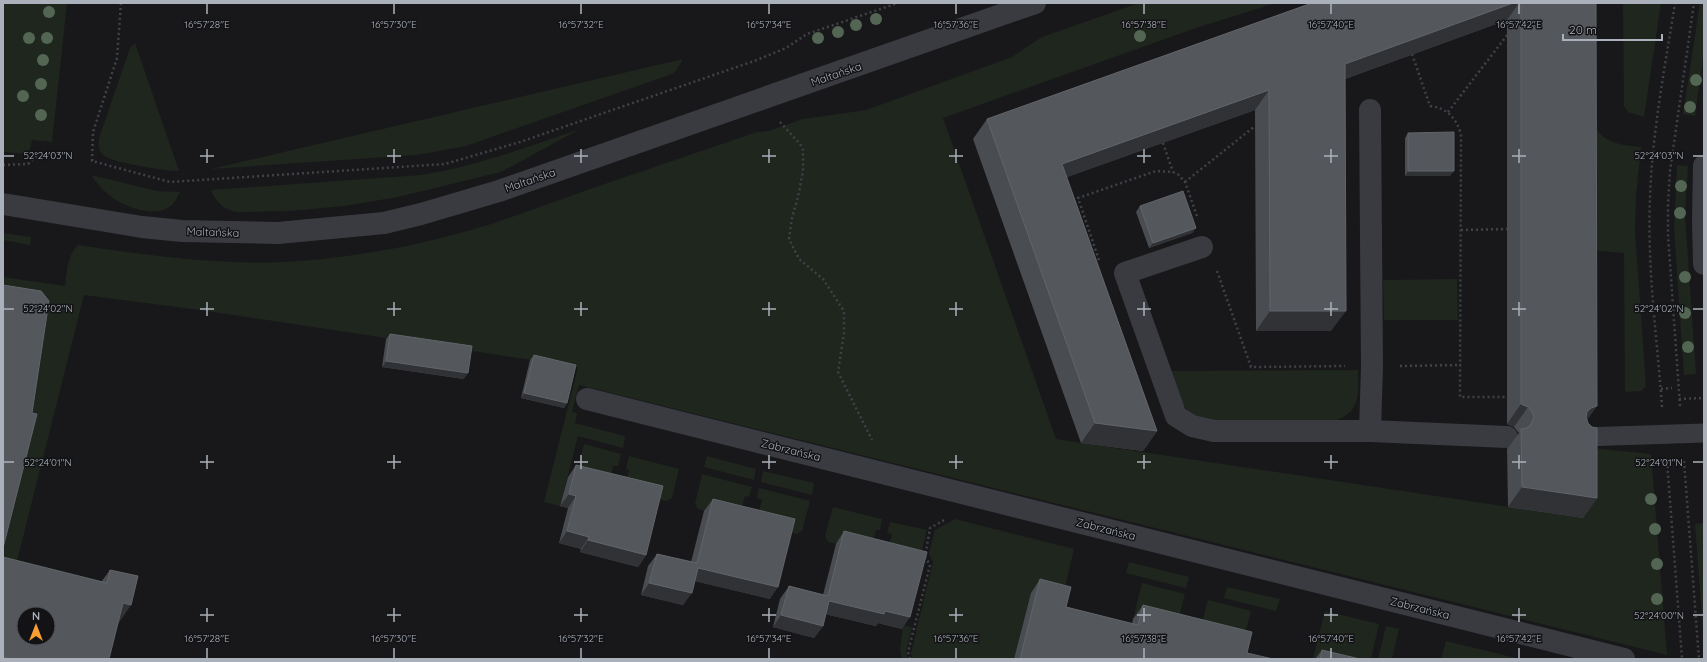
<svg xmlns="http://www.w3.org/2000/svg" width="1707" height="662" font-family="Quicksand,sans-serif">
<style>
.green{fill:#1e261e}
.lines{fill:none;stroke-linecap:round;stroke-linejoin:round}
.path{stroke:#3f4247;stroke-width:2.5;stroke-dasharray:2 3;stroke-linecap:butt}
.lane{stroke:#393b40;stroke-width:19}
.street{stroke:#393b40;stroke-width:22}
.tree{fill:#536653}
.wall{fill:#494c50}
.shaded-wall{fill:#313236}
.building{fill:#54575c;stroke:#61656a;fill-rule:evenodd}
.ticks{fill:none;stroke:#aab1bb;stroke-width:1.5}
.labels{text-anchor:middle;dominant-baseline:central;stroke-width:3;stroke-linejoin:round;paint-order:stroke}
.street-label{font-size:11px;fill:#aab1bb;stroke:#131316}
.ticks-label{font-size:10px;text-anchor:middle;fill:#aab1bb;stroke:#131316;stroke-width:3;stroke-linejoin:round;paint-order:stroke}
</style>
<rect width="100%" height="100%" fill="#18181a"/>
<path class="green" d="M3 3H67L52 142 32 140 30 150 27 154 3 152Z
M1139 3H1276L1196 28 943 118 1056 439 1583 518V447L1651 454 1667 655 579 385 572 412 577 413 575 423 625 436 623 448 578 436 560 506 544 502 578 367 207 311 84 295 3 617V277L65 286C67 271 67 256 78 245 146 255 215 265 284 262 354 258 424 245 491 224 523 213 555 202 587 190 644 171 700 151 757 132L769 131 803 119 866 110 1012 57 1042 37Z
M1623 3H1661L1644 117 1628 112 1624 106Z
M1700 3H1704V50L1695 116 1683 114Z
M135 43 179 171C166 171 112 163 103 155 98 150 98 144 99 138L130 48Z
M683 59 677 70 672 74 466 146 417 155 211 169Z
M1595 127C1605 144 1623 145 1641 147L1636 196 1635 231 1646 386 1641 391 1625 392 1624 253 1589 250Z
M580 129 501 172 398 197 344 206 290 211 236 212C223 209 216 202 211 190L420 175C475 167 527 147 580 129Z
M1677 165 1688 166 1685 214 1696 374 1684 375 1674 230Z
M91 175 157 191 180 192C177 197 176 201 172 205 156 220 121 206 108 194 101 189 96 182 91 175Z
M3 233 31 237 30 245 3 240Z
M1457 279 1458 320H1384L1383 280Z
M1358 370C1358 396 1362 410 1335 421H1209L1189 413 1180 399 1170 371Z
M584 444 621 454 618 466H613L608 487 575 479Z
M629 456 679 469 672 498 666 501 624 491 629 470 626 469Z
M707 456 756 469 754 480 704 467Z
M763 471 814 483 812 495 761 482Z
M702 474 752 487 749 497 745 496 739 519 698 509 695 504Z
M759 488 810 501 802 531 797 534 756 524 762 500 757 498Z
M833 507 882 519 880 530H876L870 552 828 542 825 536Z
M955 519 1074 549 1062 600 1014 659H912L911 653 933 562 929 554 935 530Z
M890 522 927 530 918 565 886 557 892 534 887 533Z
M1704 523V643L1695 524Z
M1129 562 1189 577 1186 588 1126 573Z
M1142 583 1185 594 1177 625 1133 619Z
M1227 587 1280 599 1276 611 1224 598Z
M1208 600 1251 611 1242 646 1200 631Z
M1325 611 1379 624 1371 659H1313Z
M903 625 912 627 906 651 908 659H902L900 650Z
M1386 626 1399 629 1392 659H1378Z
M1446 641 1516 658 1515 659H1441Z"/>
<g class="lines">
<path class="path" d="M121 3 117 58 93 132 92 161 170 182 445 164 520 142 757 60 786 48 807 34 898 3
M1412 54 1430 106C1447 108 1456 118 1461 134L1460 397H1507
M1448 112 1508 34
M780 122 800 144 803 150V171L798 197 792 218 789 239 799 259 823 279 844 311V333L838 372 872 440
M1163 143 1173 172
M3 165 28 164 39 154
M1185 182 1255 126
M1461 230 1507 229
M1099 260 1078 198 1156 171 1173 172 1179 175 1185 182 1198 219
M1217 271 1251 367 1345 366
M1400 366 1461 365
M1661 389 1672 388
M1679 399 1704 398
M1680 406 1668 235V203L1670 171 1694 3
M1662 407C1657 337 1647 268 1650 198 1652 133 1665 67 1675 3
M1667 461 1682 658
M1684 461 1699 659
M910 659 908 652 930 565 925 557 930 528 946 519"/>
<path class="lane" d="M1583 437 1704 433"/>
<path class="street" d="M1370 110 1372 366 1370 431
M1704 166 1703 220 1704 264
M3 204 142 227 182 231 278 233 384 223 421 214 499 191 1035 3
M1202 247 1125 273 1176 416 1192 426 1214 431H1370L1507 437
M587 399 1624 659"/>
</g>
<g class="tree">
<circle cx="49" cy="12" r="6"/>
<circle cx="876" cy="19" r="6"/>
<circle cx="856" cy="25" r="6"/>
<circle cx="838" cy="32" r="6"/>
<circle cx="1140" cy="36" r="6"/>
<circle cx="29" cy="38" r="6"/>
<circle cx="47" cy="38" r="6"/>
<circle cx="818" cy="38" r="6"/>
<circle cx="43" cy="60" r="6"/>
<circle cx="1696" cy="80" r="6"/>
<circle cx="41" cy="84" r="6"/>
<circle cx="23" cy="96" r="6"/>
<circle cx="1690" cy="107" r="6"/>
<circle cx="41" cy="115" r="6"/>
<circle cx="1681" cy="186" r="6"/>
<circle cx="1680" cy="213" r="6"/>
<circle cx="1685" cy="277" r="6"/>
<circle cx="1685" cy="313" r="6"/>
<circle cx="1688" cy="347" r="6"/>
<circle cx="1651" cy="499" r="6"/>
<circle cx="1655" cy="529" r="6"/>
<circle cx="1657" cy="564" r="6"/>
<circle cx="1657" cy="599" r="6"/>
</g>
<path class="wall" d="M1312 3H1596L1587 420 1597 498 1583 518 1508 507 1507 449 1519 433 1518 432 1514 427 1507 424V20L1345 79 1331 331H1256L1255 110 1067 177 1157 431 1143 451 1081 443 973 139 987 119Z
M1408 133 1450 176H1405V138Z
M1140 206 1196 228 1192 233 1149 248 1136 212Z
M390 334 464 379 382 367 386 339Z
M534 355 567 403 564 408 521 398 530 360Z
M576 465 646 555 638 567 580 552 581 549 559 543 568 508 560 506 568 477Z
M713 499 770 599 695 581 683 605 641 595 648 566 657 554 691 562 704 511Z
M844 531 902 629 878 623 876 626 825 614 823 626 814 638 773 627 780 599 789 586 823 595 836 544Z
M110 570 118 624 101 582Z
M1040 579 1066 607 1132 624 1133 619 1143 605 1247 653 1273 659H1014L1031 593Z
M1322 650 1360 659H1315Z"/>
<path class="shaded-wall" d="M1513 3H1519L1507 20 1331 84 1345 64Z
M1269 90 1255 110 1048 184 1062 164Z
M1408 171H1454L1450 176H1405Z
M1196 228 1192 233 1149 248 1153 243Z
M1270 311H1346L1331 331H1256Z
M386 361 468 373 464 379 382 367Z
M524 393 567 403 564 408 521 398Z
M1521 404 1528 407 1514 427 1507 424Z
M1597 406 1583 426 1587 412 1591 408Z
M1095 423 1157 431 1143 451 1081 443Z
M1522 487 1597 498 1583 518 1508 507Z
M569 494 576 496 568 508 560 506Z
M567 531 589 537 581 549 559 543Z
M588 540 646 555 638 567 580 552Z
M698 568 778 587 770 599 690 580Z
M649 583 692 593 683 605 641 595Z
M829 601 885 611 910 617 902 629 878 623 876 626 820 613Z
M123 603 131 605 118 624Z
M781 615 823 626 814 638 773 627Z"/>
<path class="building" d="M1312 3H1513L1345 64 1346 311H1270L1269 90 1062 164 1157 431 1095 423 987 119Z
M1521 3H1596L1597 406 1591 408 1587 412 1586 417 1588 423 1592 427 1597 428V498L1522 487 1521 429 1527 428 1531 424 1534 417 1532 412 1528 407 1521 404Z
M1454 132V171H1408V133Z
M1183 191 1196 228 1153 243 1140 206Z
M3 285 41 291 49 301 32 413 37 414 3 548Z
M390 334 472 346 468 373 386 361Z
M534 355 576 365 567 403 524 393Z
M576 465 663 486 646 555 588 540 589 537 567 531 576 496 569 494Z
M713 499 795 519 778 587 698 568 692 593 649 583 657 554 697 563Z
M844 531 927 552 910 617 885 611 884 614 829 601 823 626 781 615 789 586 828 596Z
M3 557 107 583 110 570 138 576 131 605 123 603 109 659H9L3 657ZM24 614H48V638H24Z
M1040 579 1071 587 1066 607 1138 625 1143 605 1252 632 1247 653 1273 659H1020Z
M1322 650 1360 659H1320Z"/>
<path class="ticks" d="M207 4V14M394 4V14M581 4V14M769 4V14M956 4V14M1144 4V14M1331 4V14M1519 4V14M207 149V163M394 149V163M581 149V163M769 149V163M956 149V163M1144 149V163M1331 149V163M1519 149V163M4 156H14M200 156H214M387 156H401M574 156H588M762 156H776M949 156H963M1137 156H1151M1324 156H1338M1512 156H1526M1693 156H1703M207 302V316M394 302V316M581 302V316M769 302V316M956 302V316M1144 302V316M1331 302V316M1519 302V316M4 309H14M200 309H214M387 309H401M574 309H588M762 309H776M949 309H963M1137 309H1151M1324 309H1338M1512 309H1526M1693 309H1703M207 455V469M394 455V469M581 455V469M769 455V469M956 455V469M1144 455V469M1331 455V469M1519 455V469M4 462H14M200 462H214M387 462H401M574 462H588M762 462H776M949 462H963M1137 462H1151M1324 462H1338M1512 462H1526M1693 462H1703M207 608V622M394 608V622M581 608V622M769 608V622M956 608V622M1144 608V622M1331 608V622M1519 608V622M200 615H214M387 615H401M574 615H588M762 615H776M949 615H963M1137 615H1151M1324 615H1338M1512 615H1526M1693 615H1703M207 648V658M394 648V658M581 648V658M769 648V658M956 648V658M1144 648V658M1331 648V658M1519 648V658"/>
<g class="labels">
<g class="street-label">
<text transform="translate(836 74) rotate(-19)">Maltańska</text>
<text transform="translate(530 180) rotate(-19)">Maltańska</text>
<text transform="translate(213 232) rotate(2)">Maltańska</text>
<text transform="translate(791 450) rotate(14)">Zabrzańska</text>
<text transform="translate(1106 529) rotate(14)">Zabrzańska</text>
<text transform="translate(1420 608) rotate(14)">Zabrzańska</text>
</g>
</g>
<g class="ticks-label">
<text x="207" y="28">16°57'28"E</text>
<text x="394" y="28">16°57'30"E</text>
<text x="581" y="28">16°57'32"E</text>
<text x="769" y="28">16°57'34"E</text>
<text x="956" y="28">16°57'36"E</text>
<text x="1144" y="28">16°57'38"E</text>
<text x="1331" y="28">16°57'40"E</text>
<text x="1519" y="28">16°57'42"E</text>
<text x="48" y="159">52°24'03"N</text>
<text x="1659" y="159">52°24'03"N</text>
<text x="48" y="312">52°24'02"N</text>
<text x="1659" y="312">52°24'02"N</text>
<text x="48" y="466">52°24'01"N</text>
<text x="1659" y="466">52°24'01"N</text>
<text x="1659" y="619">52°24'00"N</text>
<text x="207" y="642">16°57'28"E</text>
<text x="394" y="642">16°57'30"E</text>
<text x="581" y="642">16°57'32"E</text>
<text x="769" y="642">16°57'34"E</text>
<text x="956" y="642">16°57'36"E</text>
<text x="1144" y="642">16°57'38"E</text>
<text x="1331" y="642">16°57'40"E</text>
<text x="1519" y="642">16°57'42"E</text>
</g>
<rect width="1707" height="662" fill="none" stroke="#aab1bb" stroke-width="8"/>
<g transform="translate(36 626)"><circle r="19" fill="#131316" stroke="#4f5258"/>
<path d="M0-3L7 15L0 10L-7 15Z" fill="#f89e32"/>
<text y="-6" font-size="11" font-weight="bold" text-anchor="middle" fill="#aab1bb">N</text>
</g>
<path d="M1563 34v6h99v-6" fill="none" stroke="#aab1bb" stroke-width="2"/>
<text x="1569" y="34" font-size="12" fill="#aab1bb" stroke="#131316" stroke-width="3" paint-order="stroke">20 m</text>
</svg>
